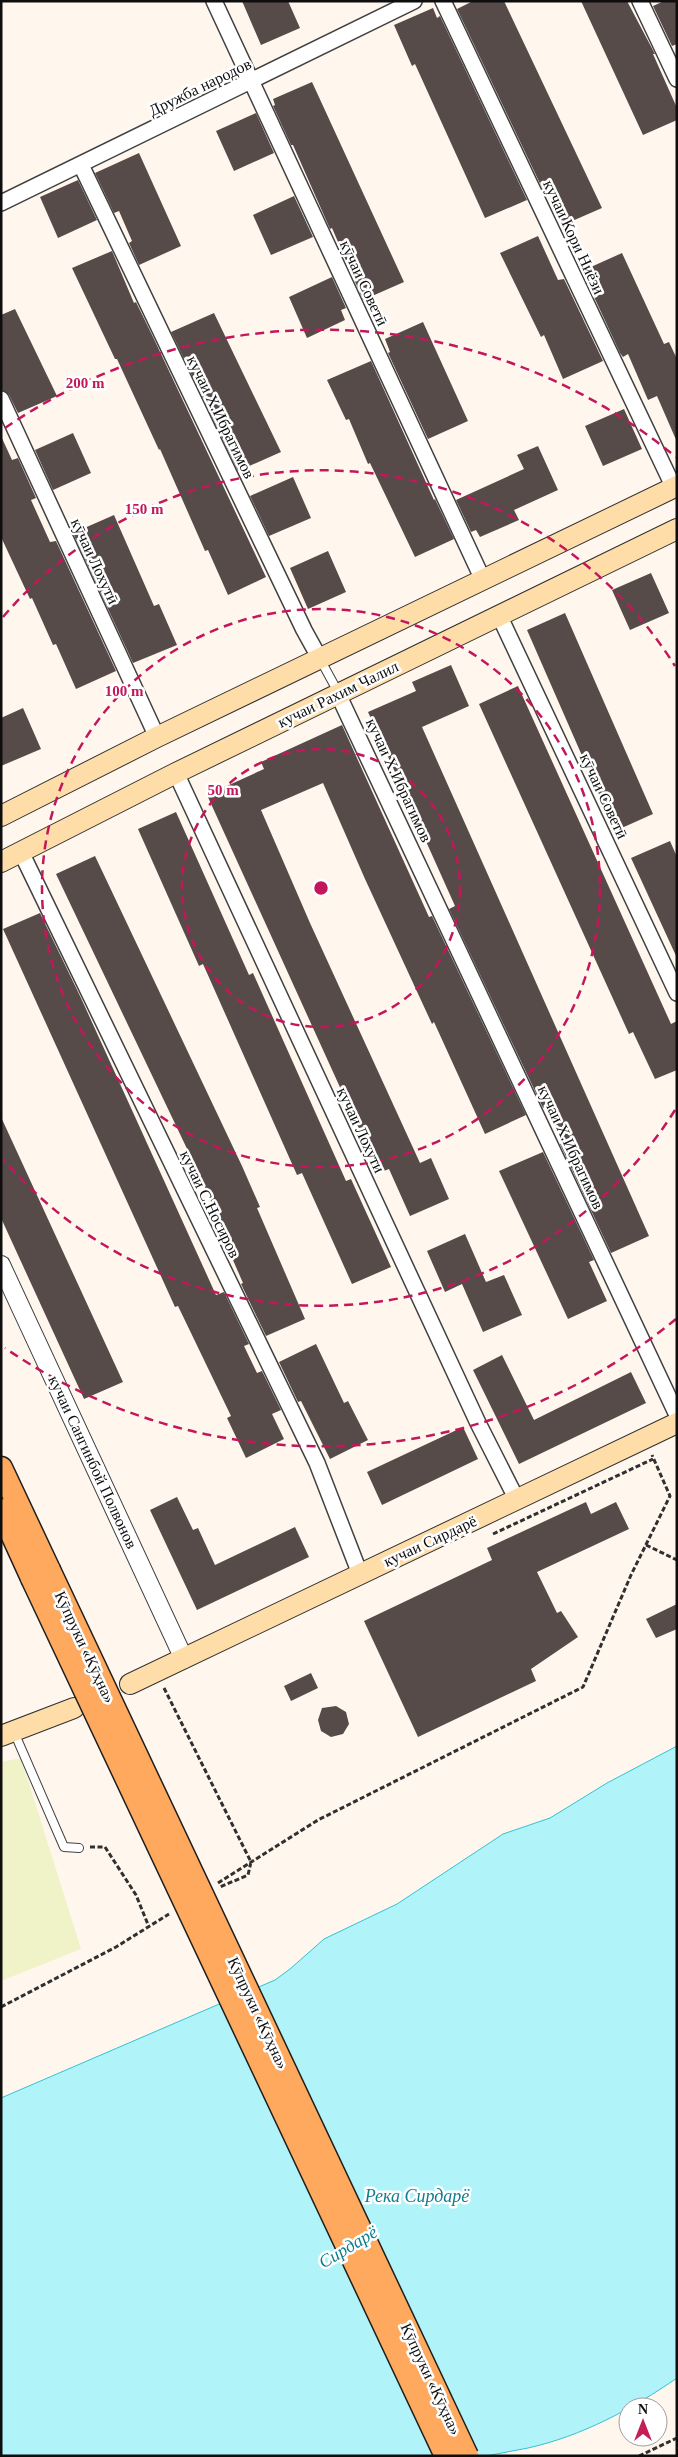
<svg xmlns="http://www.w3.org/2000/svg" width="678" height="2457" font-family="'Times New Roman',serif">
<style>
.pitch{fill:#f0f2c8}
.water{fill:#b0f3f9;stroke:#33c2d4}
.building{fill:#574b49}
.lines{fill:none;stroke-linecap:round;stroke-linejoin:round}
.service-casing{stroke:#414141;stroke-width:10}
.minor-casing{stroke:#414141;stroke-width:18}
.tertiary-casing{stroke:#414141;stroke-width:20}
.secondary-casing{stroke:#303030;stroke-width:22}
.primary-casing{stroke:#1f1f1f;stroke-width:25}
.path{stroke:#303030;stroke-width:3;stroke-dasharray:5 2.5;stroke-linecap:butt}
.service{stroke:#fff;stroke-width:8}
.minor{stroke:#fff;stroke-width:15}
.tertiary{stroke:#fff;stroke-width:18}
.secondary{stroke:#ffdda9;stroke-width:20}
.primary{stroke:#ffa95e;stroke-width:22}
.primary-bridge-casing{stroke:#1f1f1f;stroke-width:25;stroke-linecap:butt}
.primary-bridge{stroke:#ffa95e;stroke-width:22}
.ring{fill:none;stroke:#c2185b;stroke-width:2.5;stroke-dasharray:9 6}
.labels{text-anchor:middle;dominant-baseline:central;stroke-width:5;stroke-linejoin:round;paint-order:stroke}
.street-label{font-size:16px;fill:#0e0e0e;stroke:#fff}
.water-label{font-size:18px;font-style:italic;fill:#107d90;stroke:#fff}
.centre{fill:#c2185b;stroke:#fff;stroke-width:2.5}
.ring-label{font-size:15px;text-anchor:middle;font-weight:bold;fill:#c2185b;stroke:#fff;stroke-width:5;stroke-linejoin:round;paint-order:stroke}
</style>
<rect width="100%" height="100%" fill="#fff7ee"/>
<path class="pitch" d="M21 1758 81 1949 1 1981V1762Z"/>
<path class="water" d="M677 1746V2378C632 2409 582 2436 528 2448 514 2451 500 2453 486 2456H1V2098L275 1980 290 1969 324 1939 397 1904 503 1834 550 1818 607 1783Z"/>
<path class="building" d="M242 1H288L300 28 261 45Z
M473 1H504L602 208 563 225 548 190 544 192 457 9Z
M581 1H627L655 54H653L677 108V120L643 135Z
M664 1H677V44L672 46 653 6Z
M433 8 437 18 440 16 527 200 485 218 415 64 412 66 394 25Z
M312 82 404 282 363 300 332 228 330 229 293 145H291L273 106 275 105 273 99Z
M256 113 274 153 234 171 216 131Z
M139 153 181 246 139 265 129 243 132 241 119 211 114 213 95 173Z
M78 180 97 220 58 238 40 197Z
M294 196 313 237 271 255 253 215Z
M538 236 558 280 564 279 603 361 563 379 544 335 541 337 500 253Z
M112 251 134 303 136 302 154 339 266 577 228 595 208 550 205 551 160 449 159 450 117 359H115L72 268Z
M622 253 664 344 669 342 677 359V442L657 396 648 400 628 354 623 357 620 353 582 271Z
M332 277 346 308 341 310 345 320 307 338 289 297Z
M15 309 57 396 18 413 9 395 1 390V315Z
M214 313 281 452 238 471 171 332Z
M423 322 468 421 428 439 388 353 390 352 385 339Z
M371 361 434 500 435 499 454 539 415 557 370 463 368 464 349 419 346 420 327 380Z
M624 409 642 449 603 466 585 426Z
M73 433 91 473 53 490 35 450Z
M1 436 12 460 18 458 36 498 31 500 50 542 56 541 116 671 76 689 56 644 53 645 32 598 30 599 1 537Z
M538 446 558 490 514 510 519 520 480 537 476 530 471 532 456 500 524 469 517 455Z
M293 477 311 518 269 536 250 496Z
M114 515 154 606 159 604 177 645 133 663 73 533Z
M328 551 346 592 308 609 290 568Z
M651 573 669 613 630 630 612 590Z
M565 613 653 814 615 831 527 630Z
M451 665 469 706 422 727 649 1236 611 1253 560 1144 563 1143 546 1106 543 1108 449 909 455 906 368 712 416 691 412 682Z
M518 686 671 1024 677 1021V1070L655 1079 633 1032 629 1034 479 704Z
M23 708 41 749 1 766V718Z
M342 725 429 917 432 916 526 1115 485 1134 434 1022 432 1024 365 879 323 783 261 810 310 923 420 1163 431 1158 449 1199 410 1216 389 1169 379 1173 207 795 264 769 261 762Z
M176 812 249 975 253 973 346 1181 351 1179 391 1267 352 1284 302 1173 297 1175 203 964 199 966 138 829Z
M670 841 677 857V958L631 858Z
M95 856 242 1166 260 1207 257 1208 305 1319 266 1336 241 1284 243 1283 222 1235 225 1233 200 1176 56 874Z
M40 913 81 998 216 1295 224 1292 249 1344 244 1346 257 1373 262 1371 281 1410 272 1414 284 1439 246 1458 227 1418 231 1416 178 1306 175 1307 3 929Z
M1 1117 123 1382 84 1399 1 1218Z
M543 1152 594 1260 589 1262 607 1301 568 1319 499 1171Z
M465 1234 486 1282 504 1275 522 1315 483 1332 462 1284 445 1292 427 1251Z
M316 1344 344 1403 348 1401 368 1440 330 1459 301 1401 298 1402 279 1362Z
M502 1355 534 1420 631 1372 646 1403 519 1464 473 1370Z
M463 1427 478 1459 382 1505 367 1472Z
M177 1497 193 1530 198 1528 215 1565 295 1527 309 1557 197 1610 150 1510Z
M586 1502 591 1514 616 1502 629 1529 537 1572 557 1613 561 1611 578 1637 531 1669 536 1681 418 1737 364 1621 492 1560 487 1548Z
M677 1604V1629L656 1638 646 1619Z
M311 1673 318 1688 291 1701 284 1686Z
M336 1706 346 1712 349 1724 343 1734 331 1737 321 1731 318 1720 322 1708Z"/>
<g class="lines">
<g class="service-casing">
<path id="service" d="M320 659 338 692
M14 1732 64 1847 79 1848"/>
</g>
<g class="minor-casing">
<path id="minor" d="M214 1 483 580
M443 1 674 488
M640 1 677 79
M81 165 304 630 320 659
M1 203 414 1
M1 399 157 737
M499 615 677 993
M338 694 677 1415
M176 773 478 1423 517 1500
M21 852 317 1463 360 1574"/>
</g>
<g class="tertiary-casing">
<path id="tertiary" d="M1 1265 184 1659"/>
</g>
<g class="secondary-casing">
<path id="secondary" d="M1 816 157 737 677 486
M1 862 176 773 677 529
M130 1684 677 1423
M1 1736 74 1708"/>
</g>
<g class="primary-casing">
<path id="primary" d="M1 1468 49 1570
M1 1510 32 1578"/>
</g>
<path class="path" d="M493 1534 653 1459
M646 1545 677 1560
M164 1688 251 1862 248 1875 220 1887
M90 1847H105L136 1895 149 1927
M218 1883 318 1820 583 1687 631 1575 670 1496 652 1455
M1 2007 116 1947 169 1914
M639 2456 677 2438"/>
<use href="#service" class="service"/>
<use href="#minor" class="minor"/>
<use href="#tertiary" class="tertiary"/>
<use href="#secondary" class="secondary"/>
<use href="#primary" class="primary"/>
<g class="primary-bridge-casing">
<path id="primary-bridge" d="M49 1570 467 2456
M32 1578 446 2456"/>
</g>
<use href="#primary-bridge" class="primary-bridge"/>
</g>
<g class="ring">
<circle cx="321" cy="888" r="139"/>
<circle cx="321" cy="888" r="279"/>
<path d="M675 1110A418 418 0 0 1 3 1159M3 617A418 418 0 0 1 675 666"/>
<path d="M676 1319A558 558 0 0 1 5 1348M5 428A558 558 0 0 1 676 457"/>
</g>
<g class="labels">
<g class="street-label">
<text transform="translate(200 87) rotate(-26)">Дружба народов</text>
<text transform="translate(574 237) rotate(65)">кучаи Кори Ниёзи</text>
<text transform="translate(364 283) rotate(65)">кӯчаи Советӣ</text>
<text transform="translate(221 417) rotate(64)">кучаи Х.Ибрагимов</text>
<text transform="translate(95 561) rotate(65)">кӯчаи Лохутӣ</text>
<text transform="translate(338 694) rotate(-26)">кучаи Рахим Чалил</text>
<text transform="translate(399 780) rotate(65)">кучаи Х.Ибрагимов</text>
<text transform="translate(604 796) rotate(65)">кӯчаи Советӣ</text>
<text transform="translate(361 1130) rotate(65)">кучаи Лохути</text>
<text transform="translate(571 1147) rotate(65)">кучаи Х.Ибрагимов</text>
<text transform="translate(210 1204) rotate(64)">кучаи С.Носиров</text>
<text transform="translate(93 1462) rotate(65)">кучаи Сангинбой Полвонов</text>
<text transform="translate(430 1541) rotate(-25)">кучаи Сирдарё</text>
<text transform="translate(85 1647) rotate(65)">Кӯпруки «Кӯҳна»</text>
<text transform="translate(258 2013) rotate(65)">Кӯпруки «Кӯҳна»</text>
<text transform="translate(431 2379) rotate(65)">Кӯпруки «Кӯҳна»</text>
</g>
<g class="water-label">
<text x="417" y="2196">Река Сирдарё</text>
<text transform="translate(348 2247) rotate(-31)">Сирдарё</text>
</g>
</g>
<circle cx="321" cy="888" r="8" class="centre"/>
<g class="ring-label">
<text x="85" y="388">200 m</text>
<text x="144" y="514">150 m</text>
<text x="124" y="696">100 m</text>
<text x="223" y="795">50 m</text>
</g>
<rect width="678" height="2457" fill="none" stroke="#0e0e0e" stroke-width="5"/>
<g transform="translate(643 2422)"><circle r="24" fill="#ffffff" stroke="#9f9f9f"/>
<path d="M0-4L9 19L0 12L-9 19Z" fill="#c51e56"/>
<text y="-8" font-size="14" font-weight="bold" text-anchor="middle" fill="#0e0e0e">N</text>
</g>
</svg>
